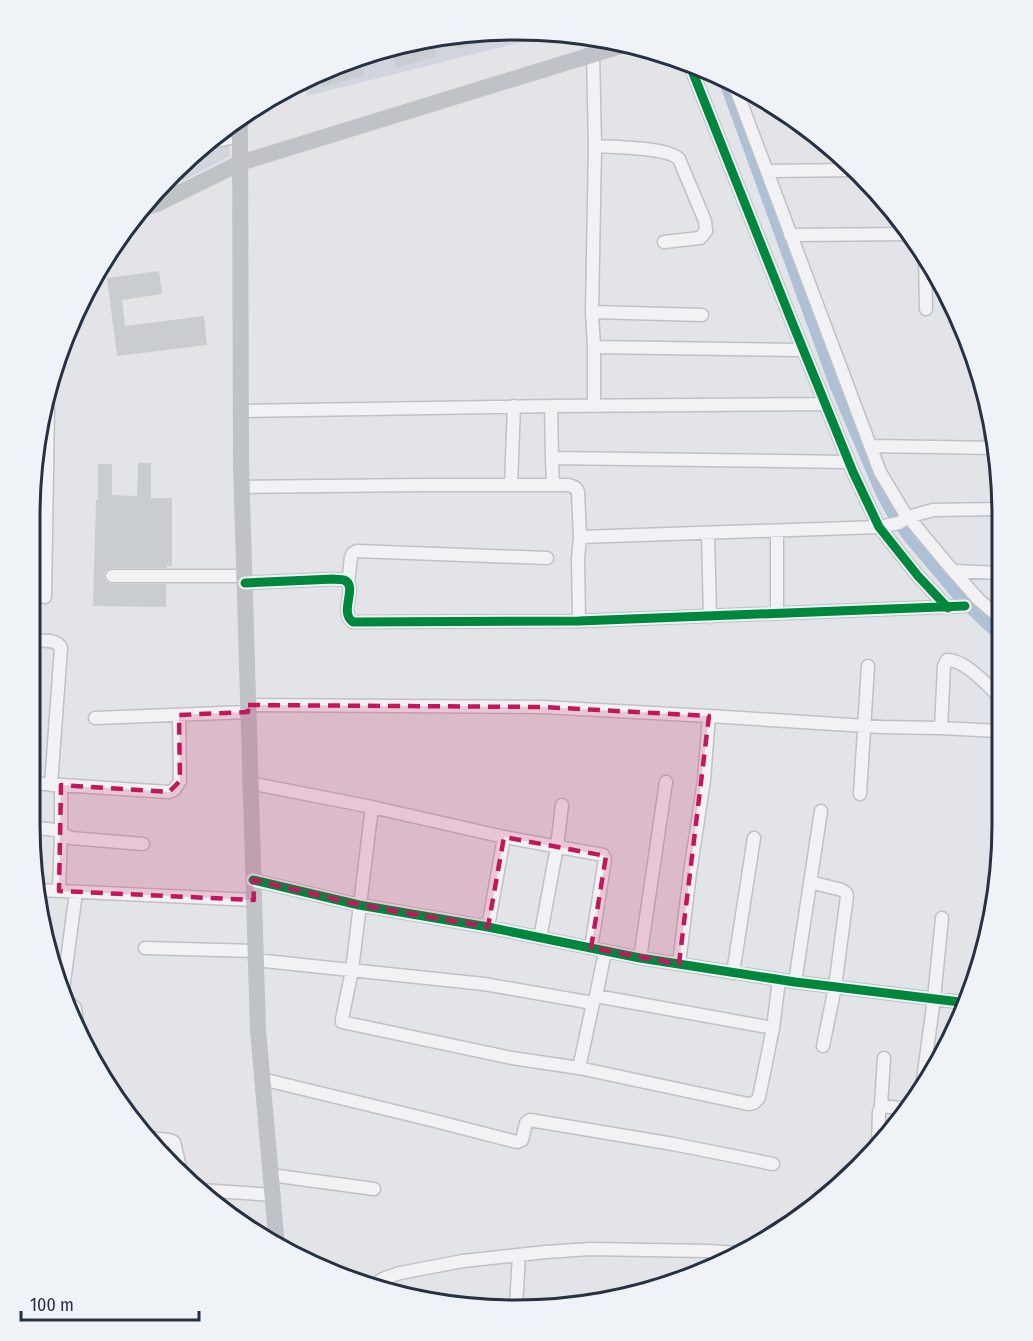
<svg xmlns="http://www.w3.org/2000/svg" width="1033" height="1341" font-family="'Fira Sans Condensed',sans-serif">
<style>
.built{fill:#d2d5dd}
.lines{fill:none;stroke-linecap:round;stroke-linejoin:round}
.canal{stroke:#adc0d6;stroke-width:12}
.building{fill:#c9ccd0}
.lane-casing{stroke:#bfc1c5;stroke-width:9}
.street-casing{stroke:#bfc1c5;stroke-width:15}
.lane{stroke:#f2f2f4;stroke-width:6}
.street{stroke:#f2f2f4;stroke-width:12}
.secondary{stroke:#bfc2c7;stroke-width:16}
.cycleway-casing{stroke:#eff3f7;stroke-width:13}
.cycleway{stroke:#00873e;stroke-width:9}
.marked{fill:#c2185b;fill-opacity:0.2;stroke:#c2185b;stroke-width:4.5;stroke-dasharray:12 8;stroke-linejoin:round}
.rim{fill:none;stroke:#263143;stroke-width:3}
</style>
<rect width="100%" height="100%" fill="#e2e4e7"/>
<path class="built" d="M517 30 554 34 307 96 303 82 331 67 422 39Z
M229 128 230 156 161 192Z"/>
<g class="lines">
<path class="canal" d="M724 79 836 387 882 494 894 516 909 537 962 600 999 635"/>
</g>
<path class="building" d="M501 32 502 37 458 49 455 36Z
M431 38 436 56 396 68 391 49 422 39Z
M359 58 364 76 322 87 318 74 331 67Z
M159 271 162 294 122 300 125 326 204 316 207 345 117 356 107 278Z
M138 463H151V498H172V566H167V568H111L105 571 104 577 107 583 112 584H166V607L93 606 96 500H98V464H112V495L137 496Z"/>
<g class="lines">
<g class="lane-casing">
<path id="lane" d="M211 145 239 139"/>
</g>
<g class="street-casing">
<path id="street" d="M593 54 595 146 592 312 594 347V405
M689 63 792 322 853 472 879 527 918 576 948 608
M734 84 880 472 904 512 948 565 978 599 999 617
M595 146C613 147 668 147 679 159L705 221 706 231 700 238 664 242
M767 171 857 170
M790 235 911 234
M925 254 926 309
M592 312 702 315
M594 347 803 350
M551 406 552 458
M241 411 551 406 825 404
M990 415 991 447
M870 446 998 448
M511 485 514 406
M553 485 552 458 849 462
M242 487 423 485H569L576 488 578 492 580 537
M708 533 710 617
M955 571 999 573
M112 576H244
M245 583 334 579C337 580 341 579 344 580 359 586 338 612 353 622L579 621 965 606
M348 584 351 557 353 553 357 551 547 558
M45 597 48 409 46 407
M777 613V531
M579 621 578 559 580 537 879 527 899 523 908 517 933 510 999 509
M31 641C41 641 56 638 61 648L51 785
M248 705 543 707 709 716 882 727 941 728 999 731
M95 718 248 712
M941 728 944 666 947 660C964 659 987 685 999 696
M30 783 169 792 174 790 180 781 179 715
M250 783 372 807 504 837 603 855 605 859 591 948
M860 794 868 666
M372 807 352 970 342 1019V1022L512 1058 579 1068
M30 827 55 830 71 838 143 844
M253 880 359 905 488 927 640 958 795 982 968 1003
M810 882 842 890 846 893 847 896 835 987 823 1046
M39 890 254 900
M59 891 61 834V785
M488 927 504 837
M540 938 557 847 562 805
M145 948 255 951
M640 958 666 782
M255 960 484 984 593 1003 596 996 605 952
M679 964 690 873 704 780 709 716
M733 973 754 838
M795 982 821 811
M63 990 76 892
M596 996 773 1028 779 980
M68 1001 75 1008 77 1023
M593 1003 579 1068 748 1104C754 1104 756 1102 759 1097L773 1028
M262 1079 431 1120 517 1142 522 1140 526 1123 530 1120 673 1144 773 1164
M921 1094 934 999 942 918
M881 1106 910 1109
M149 1138 169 1140 174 1142 182 1176
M878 1147 879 1112 881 1106 884 1058
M271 1175 374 1189
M201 1190 273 1195
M371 1286 385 1278 400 1273 463 1261 546 1252 590 1249 708 1251 738 1253
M516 1307 519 1255"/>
</g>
<use href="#lane" class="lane"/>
<use href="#street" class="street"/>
<path class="secondary" d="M240 118 241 464 258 1030 277 1247
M143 208 157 204 240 163 627 44"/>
<g class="cycleway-casing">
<path id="cycleway" d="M689 63 792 322 853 472 879 527 918 576 948 608
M245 583 334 579C337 580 341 579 344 580 359 586 338 612 353 622L579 621 965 606
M253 880 359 905 488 927 640 958 795 982 968 1003"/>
</g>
<use href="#cycleway" class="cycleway"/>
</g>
<path class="marked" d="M248 705 543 707 709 716 679 964 591 948 606 856 504 837 488 927 359 905 253 880 254 900 59 891 61 785 169 792 180 781 179 715 248 712Z"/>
<path d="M0 0H1033V1341H0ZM516 40H516A476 476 0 0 1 992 516V824A476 476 0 0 1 516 1300H516A476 476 0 0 1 40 824V516A476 476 0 0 1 516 40Z" fill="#eff3f7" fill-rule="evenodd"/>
<path class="rim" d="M516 40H516A476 476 0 0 1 992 516V824A476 476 0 0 1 516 1300H516A476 476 0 0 1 40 824V516A476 476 0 0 1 516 40Z"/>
<path d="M21 1311v9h178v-9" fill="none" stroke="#263143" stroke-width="3"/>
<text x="30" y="1311" font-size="18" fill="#263143" stroke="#eff3f7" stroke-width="4.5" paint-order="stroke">100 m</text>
</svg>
